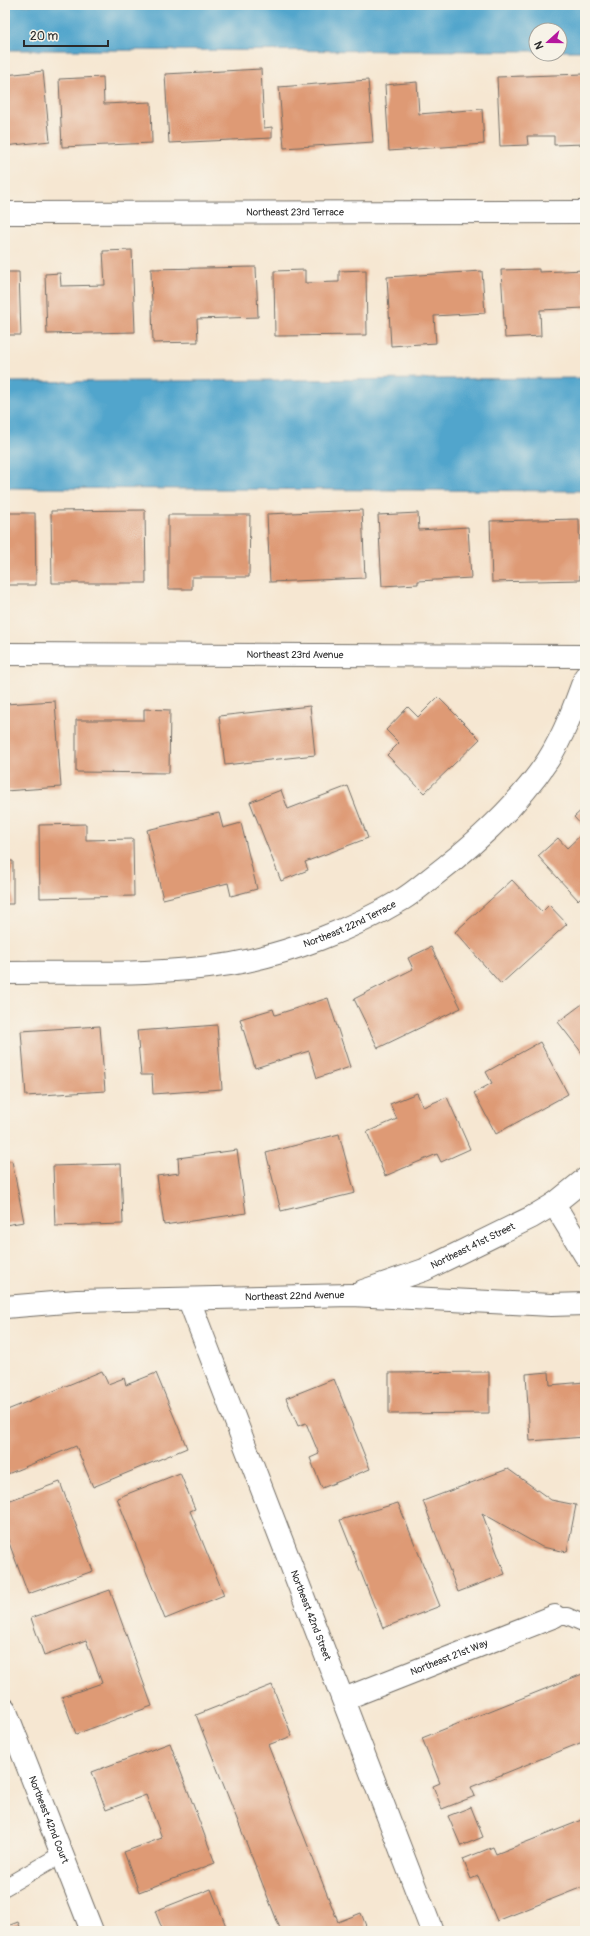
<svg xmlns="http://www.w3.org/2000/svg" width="590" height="1936" font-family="Pangolin,sans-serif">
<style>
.water{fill:#51a5cc;stroke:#3e687c}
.building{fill:#de9a74}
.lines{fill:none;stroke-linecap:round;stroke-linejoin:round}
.service-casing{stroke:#726d65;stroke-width:18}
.minor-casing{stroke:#726d65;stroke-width:24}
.tertiary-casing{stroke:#726d65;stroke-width:24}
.service{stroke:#fff;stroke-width:16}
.minor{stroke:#fff;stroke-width:22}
.tertiary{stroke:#fff;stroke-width:22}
.labels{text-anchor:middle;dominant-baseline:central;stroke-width:3;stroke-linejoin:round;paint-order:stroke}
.street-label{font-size:10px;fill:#2b2b2b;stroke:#f7f3e8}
</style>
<rect width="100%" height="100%" fill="#f7f3e8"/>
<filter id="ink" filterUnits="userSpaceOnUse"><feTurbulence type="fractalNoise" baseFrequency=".025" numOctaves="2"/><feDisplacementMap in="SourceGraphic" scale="8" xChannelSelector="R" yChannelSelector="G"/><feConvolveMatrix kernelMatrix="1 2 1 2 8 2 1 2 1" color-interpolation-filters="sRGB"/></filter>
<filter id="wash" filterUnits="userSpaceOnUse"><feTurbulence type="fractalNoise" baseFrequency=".012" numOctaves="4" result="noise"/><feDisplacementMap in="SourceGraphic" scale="16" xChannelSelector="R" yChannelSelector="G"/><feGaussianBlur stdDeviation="0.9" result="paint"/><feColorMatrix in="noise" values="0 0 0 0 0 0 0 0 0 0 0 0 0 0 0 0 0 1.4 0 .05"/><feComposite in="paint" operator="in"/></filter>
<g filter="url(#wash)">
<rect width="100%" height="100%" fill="#f6e7d2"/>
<path class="water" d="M5 5H585V51H560V30H536V51L5 50Z
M585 378V491L5 488V382Z"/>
<g id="blocks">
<path class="building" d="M261 69 264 128 272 127V138L169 143 165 74Z
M43 71 50 141 5 146V75Z
M583 74 585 144 554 145V136H527L528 145 500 146 497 77Z
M103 77 104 104 151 102 152 143 62 147 59 79Z
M368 80 373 142 284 148 279 87Z
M417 82 419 114 482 109 484 144 389 151 385 85Z
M132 250 135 332 47 334 45 274 60 273 61 286 105 285 103 251Z
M256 267 258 317 197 319 198 342 153 343 151 269Z
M539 269V272L585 270V308L540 310 541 336 505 338 501 270Z
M305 270V283L339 282V271L366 270 367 335 275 336 274 271Z
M482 271 485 313 434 316 436 343 391 346 387 277Z
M5 272H19L21 335H5Z
M145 510 146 583H52L51 511Z
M362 510 365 578 270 582 267 514Z
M5 513H35L36 585H5Z
M418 513 419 530 468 527 471 578 418 581V584L382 586 378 515Z
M168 515H250L249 577H192V589H168Z
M579 519 580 580 492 582 490 521Z
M438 697 480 739 424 793 387 755 399 743 386 730 408 707 418 717Z
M55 701 61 787 5 791V704Z
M310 706 315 755 225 765 219 716Z
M144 709 170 710 169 773 76 772V720H144Z
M348 786 368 838 305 862 308 870 281 881 250 802 281 790 288 809Z
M585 807V829L574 817Z
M219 813 223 828 241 823 257 889 231 896 228 883 163 899 147 830Z
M86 824V840L133 839 134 896 40 898 39 825Z
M585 831V893L578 900 538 856 558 838 567 848Z
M5 861H13V904H5Z
M512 880 542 912 549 905 567 924 501 984 455 932Z
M431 947 461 1008 378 1048 354 999 413 969 408 958Z
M328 998 350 1067 317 1078 309 1051 255 1068 240 1019 273 1009 275 1015Z
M585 1002V1057L558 1022Z
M217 1025 222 1089 153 1094 152 1075H141L137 1031Z
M100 1026 105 1091 26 1096 21 1031Z
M540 1042 568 1094 496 1134 474 1093 492 1083 486 1072Z
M417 1093 423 1107 447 1097 470 1149 441 1162 437 1154 385 1176 367 1132 397 1119 390 1104Z
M339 1134 355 1193 281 1211 266 1153Z
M237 1150 246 1213 164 1225 157 1176 179 1173 178 1158Z
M12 1161 24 1222 5 1225V1162Z
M121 1164 123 1224 55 1226 53 1166Z
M102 1371 108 1384 124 1378 126 1385 156 1373 187 1448 93 1487 76 1446 5 1475V1411Z
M489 1372V1413L389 1414V1373Z
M549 1372 550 1385 585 1382V1437L530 1441 526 1374Z
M334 1379 370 1469 322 1488 310 1458 319 1454 306 1423 298 1426 286 1398Z
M508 1469 551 1500 576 1505 567 1552 542 1547 482 1513 505 1574 458 1592 423 1501Z
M180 1473 195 1509 190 1511 224 1595 165 1619 117 1498Z
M60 1482 93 1571 28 1594 5 1532V1502Z
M398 1503 440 1606 383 1628 340 1520Z
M110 1590 152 1706 76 1734 62 1697 102 1683 86 1640 44 1655 31 1618Z
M585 1673V1741L471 1787 475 1796 442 1809 433 1786 440 1783 422 1738Z
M272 1685 292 1736 268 1745 338 1922 361 1913 368 1931H281L196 1715Z
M170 1743 215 1863 139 1892 124 1852 162 1838 146 1795 106 1810 92 1772Z
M471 1807 483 1837 461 1846 448 1816Z
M585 1819V1886L497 1921 478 1876 471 1879 463 1859 493 1847 496 1854Z
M211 1889 228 1931H163L155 1911Z
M18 1922 22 1931H5V1927Z"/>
</g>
</g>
<g filter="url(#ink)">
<use href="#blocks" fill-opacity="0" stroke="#726d65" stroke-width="1"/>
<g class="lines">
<g class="service-casing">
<path id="service" d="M555 1616H567L585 1624
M5 1887 62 1854"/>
</g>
<g class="minor-casing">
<g id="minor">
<path id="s1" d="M5 213 585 212"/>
<path id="s2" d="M5 654 585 656"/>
<path id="s3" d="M5 973C80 972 156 976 231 964 288 954 353 929 403 899 413 893 422 885 431 878 474 845 518 806 548 760 564 735 575 705 585 677"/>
<path id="s4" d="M189 1300 432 1931"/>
<path id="s5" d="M344 1699 555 1616"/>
<path id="s6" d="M5 1709 92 1931"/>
</g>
</g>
<g class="tertiary-casing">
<g id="tertiary">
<path d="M554 1204 585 1255"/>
<path id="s7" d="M363 1291 424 1270 532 1217 554 1204 585 1179"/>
<path id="s8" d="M5 1307 77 1301 352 1295 551 1305 585 1304"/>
</g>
</g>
<use href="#service" class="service"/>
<use href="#minor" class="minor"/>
<use href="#tertiary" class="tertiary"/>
</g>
</g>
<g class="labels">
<g class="street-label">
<text stroke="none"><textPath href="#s1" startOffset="290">Northeast 23rd Terrace</textPath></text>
<text stroke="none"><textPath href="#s2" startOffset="290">Northeast 23rd Avenue</textPath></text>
<text stroke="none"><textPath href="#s3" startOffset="352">Northeast 22nd Terrace</textPath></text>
<text stroke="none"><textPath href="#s7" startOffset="119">Northeast 41st Street</textPath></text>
<text stroke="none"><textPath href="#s8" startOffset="290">Northeast 22nd Avenue</textPath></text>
<text stroke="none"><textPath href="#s4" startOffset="338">Northeast 42nd Street</textPath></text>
<text stroke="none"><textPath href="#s5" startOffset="113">Northeast 21st Way</textPath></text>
<text stroke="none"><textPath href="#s6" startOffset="119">Northeast 42nd Court</textPath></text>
</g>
</g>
<rect width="590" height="1936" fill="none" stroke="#f7f3e8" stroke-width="20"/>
<g transform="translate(548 42) rotate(249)"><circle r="19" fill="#f7f3e8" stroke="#a5a39c"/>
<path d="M0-3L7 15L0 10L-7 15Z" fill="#b5179e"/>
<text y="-6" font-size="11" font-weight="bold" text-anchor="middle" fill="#2b2b2b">N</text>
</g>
<path d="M24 40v6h84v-6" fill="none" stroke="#2b2b2b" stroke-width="2"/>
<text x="30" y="40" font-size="12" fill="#2b2b2b" stroke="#f7f3e8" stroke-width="3" paint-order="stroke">20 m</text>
</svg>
